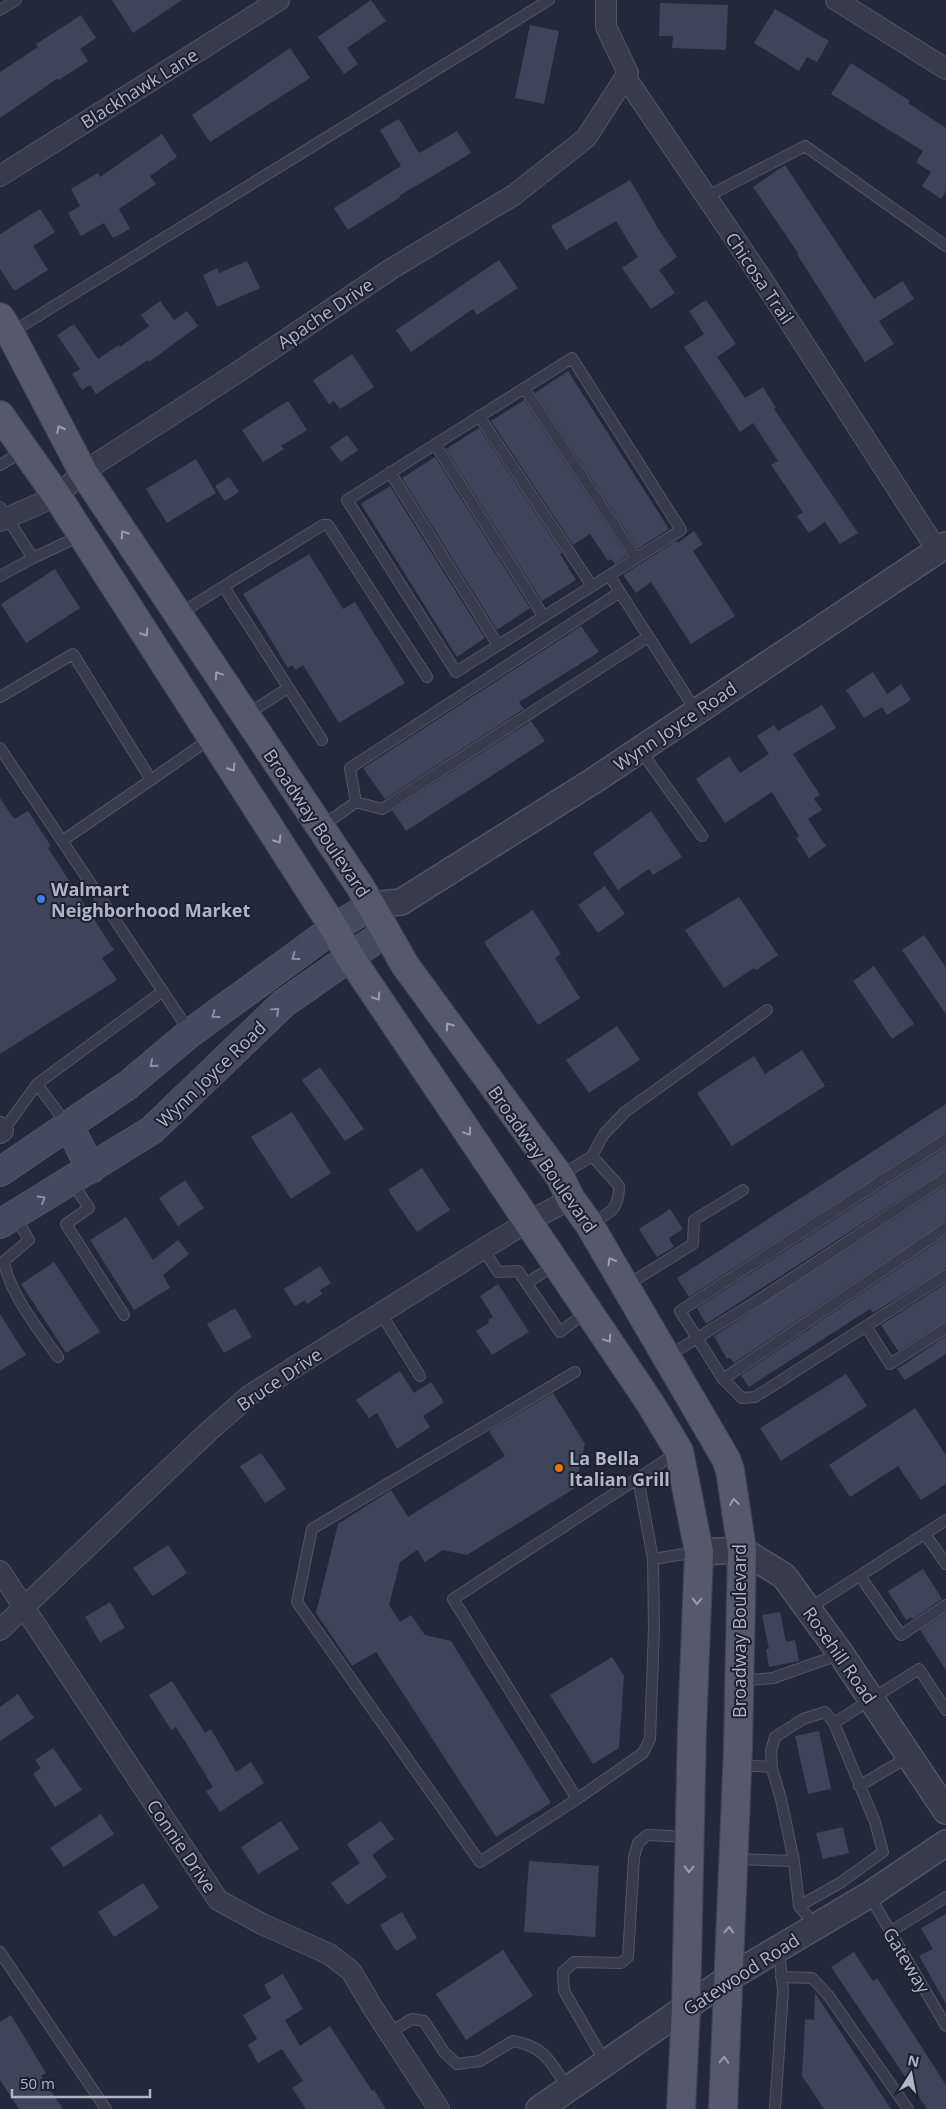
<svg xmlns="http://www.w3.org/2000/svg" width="946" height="2109" font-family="'Open Sans',sans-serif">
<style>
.building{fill:#3e455b}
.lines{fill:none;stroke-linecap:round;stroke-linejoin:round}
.service-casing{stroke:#515666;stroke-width:12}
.minor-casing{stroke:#515666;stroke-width:22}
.tertiary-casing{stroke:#515666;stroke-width:28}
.secondary-casing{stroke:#515666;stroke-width:30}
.primary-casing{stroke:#3f4554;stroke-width:30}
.service{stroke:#363c4b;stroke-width:10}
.minor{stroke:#363c4b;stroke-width:20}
.tertiary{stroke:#363c4b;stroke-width:25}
.secondary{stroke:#444a5f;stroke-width:28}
.primary{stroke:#545a6c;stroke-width:28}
.oneway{stroke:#9a9fb0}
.oneway2{stroke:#8b90a3}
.shop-dot{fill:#3f7fe0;stroke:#1b2130;stroke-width:2}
.food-dot{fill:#e8710a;stroke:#1b2130;stroke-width:2}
.labels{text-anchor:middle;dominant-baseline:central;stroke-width:4;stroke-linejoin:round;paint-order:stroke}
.street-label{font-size:18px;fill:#b1b6c7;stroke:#1b2130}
.poi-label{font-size:18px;font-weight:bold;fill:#b1b6c7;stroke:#1b2130;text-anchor:start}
</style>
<rect width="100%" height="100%" fill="#22293b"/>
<path class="building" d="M112 0H182L133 33Z
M371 0 386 21 347 48 358 64 344 74 318 37Z
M660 3 728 5 726 50 672 48 673 36H659Z
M775 9 829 41 817 62 807 57 799 71 754 43Z
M81 15 96 38 80 49 88 61 59 80 58 78 0 118V72L38 47 36 44Z
M530 25 559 31 544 104 515 98Z
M290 48 310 78 210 142 192 115Z
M851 63 910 101 908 103 946 128V191L941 199 922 186 931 172 916 162 923 151 831 94Z
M399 119 419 153 457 131 471 153 399 196 400 197 348 230 334 208 401 166 380 130Z
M162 134 177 157 150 176 156 184 119 209 130 229 113 238 104 223 81 236 68 213 80 206 71 189 98 173 100 177Z
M785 165 874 299 903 281 914 299 879 321 894 344 865 362 797 254 798 253 753 187Z
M630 180 659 230 677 257 659 270 675 293 651 309 622 268 638 257 616 221 566 250 551 226Z
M40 209 55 232 33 246 48 270 14 291 0 269V234Z
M499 260 518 288 477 315 473 309 411 352 396 330Z
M247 261 260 288 217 307 203 275 217 268 219 273Z
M706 300 736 344 717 357 745 398 763 387 776 408 774 409 858 533 840 544 825 522 809 533 797 516 803 512 771 465 778 461 753 423 740 432 684 347 704 334 689 311Z
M160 301 174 320 187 311 198 326 149 362 148 360 96 394 90 385 82 390 72 374 80 369 57 335 74 324 98 359 119 345 120 347 149 326 141 315Z
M352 354 374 387 340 409 334 401 329 404 313 380Z
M568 371 669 529 638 549 535 393Z
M524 400 627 556 615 564 611 559 608 561 590 534 573 545 491 421Z
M288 401 307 430 281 446 284 449 263 462 242 430Z
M479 428 562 553 560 554 576 580 542 601 446 449Z
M347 435 358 450 341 462 330 447Z
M435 457 530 608 497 630 402 478Z
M196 459 216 493 167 523 146 489Z
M229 477 239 492 225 501 215 486Z
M390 486 485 638 457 657 361 504Z
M694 531 703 544 693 551 735 616 691 644 651 582 636 593 623 575 676 541 678 543Z
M309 554 343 609 355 602 405 683 339 723 303 665 296 670 292 665 288 668 243 594Z
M55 569 80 608 26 643 1 604Z
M581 626 599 652 519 702 524 709 385 799 363 768Z
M873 672 887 694 901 684 911 700 887 715 882 707 864 718 846 690Z
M822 705 836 728 793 754 820 795 814 799 822 810 808 819 826 846 809 858 796 838 799 836 772 792 725 823 696 779 729 756 740 773 769 754 757 736 774 725 778 731Z
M531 721 545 741 406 831 392 810Z
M0 798 14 819 28 811 51 846 48 848 114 950 102 958 117 980 0 1054Z
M651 811 682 857 653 875 649 869 618 890 593 853Z
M605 886 625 914 598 933 578 905Z
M739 897 778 955 756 970 754 968 724 988 685 930Z
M533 910 561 954 555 958 580 998 538 1025 484 942Z
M924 935 946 968V1014L902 950Z
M874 966 914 1024 892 1039 853 981Z
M617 1026 640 1060 589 1093 566 1060Z
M802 1050 825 1086 732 1146 697 1093 754 1056 765 1074Z
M320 1067 364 1129 345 1141 302 1080Z
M946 1104V1132L689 1297 677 1278Z
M292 1112 331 1173 291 1199 251 1137Z
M946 1147V1170L706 1324 697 1308Z
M422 1168 450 1210 417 1232 388 1190Z
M185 1180 204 1208 178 1226 159 1198Z
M946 1185V1221L734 1363 730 1358 727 1359 714 1336Z
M670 1209 683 1229 669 1238 674 1247 657 1257 639 1229Z
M126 1217 153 1260 178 1240 189 1254 163 1275 170 1288 134 1310 90 1240Z
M946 1236V1268L873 1313 870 1309 749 1387 741 1375Z
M54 1262 100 1332 66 1353 21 1284Z
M320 1266 331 1283 320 1290 322 1294 307 1304 305 1300 295 1306 284 1289Z
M946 1283V1321L898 1351 881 1325Z
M498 1284 529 1332 492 1355 476 1331 489 1323 488 1320 493 1317 480 1296Z
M235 1308 252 1337 224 1353 207 1324Z
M0 1314 26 1355 0 1371Z
M946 1336V1354L905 1380 897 1369Z
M400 1371 414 1393 431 1382 444 1402 423 1416 430 1427 397 1449 377 1413 369 1418 356 1400Z
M846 1374 867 1406 781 1461 760 1428Z
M553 1393 585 1444 575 1488 467 1555 443 1550 425 1562 417 1550 400 1562 389 1605 400 1622 411 1615 425 1635 451 1641 551 1803 496 1837 376 1652 352 1666 316 1613 338 1524 391 1490 408 1517 505 1456 489 1431Z
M915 1408 946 1455V1484L921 1500 898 1466 850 1497 829 1465Z
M261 1453 286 1489 265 1503 240 1466Z
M168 1545 187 1573 153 1596 133 1568Z
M923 1569 942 1599 913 1619 911 1617 906 1620 888 1591Z
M110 1602 125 1628 100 1642 85 1617Z
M780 1612 786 1642 795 1640 799 1661 769 1667 766 1649H769L762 1615Z
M946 1613V1670L920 1630Z
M612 1657 624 1676 619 1748 593 1764 550 1695Z
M172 1681 205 1733 211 1729 236 1772 251 1762 264 1783 220 1812 206 1791 213 1787 176 1727 171 1730 149 1695Z
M18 1694 34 1718 0 1741V1707Z
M819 1731 831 1789 808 1794 795 1736Z
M53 1748 82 1790 55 1807 33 1774 41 1768 35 1760Z
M101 1814 114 1834 64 1867 50 1848Z
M281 1821 299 1849 258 1874 241 1847Z
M381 1821 394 1839 372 1855 387 1877 347 1905 331 1883 360 1863 347 1844Z
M843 1827 849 1853 823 1859 816 1833Z
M529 1861 599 1866 595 1937 524 1932Z
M143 1883 159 1908 114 1937 98 1912Z
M402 1912 417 1938 396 1951 380 1925Z
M946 1914V2004L919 1956 933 1949 921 1928Z
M503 1950 533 1996 466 2040 436 1994Z
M854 1952 873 1981 877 1978 946 2085V2109H927L831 1967Z
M283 1974 303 2009 285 2020 300 2046 330 2026 372 2091 374 2090 386 2109H306L292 2088 303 2081 282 2049 258 2063 248 2045 257 2039 243 2015 271 1998 264 1985Z
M815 1993 891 2109H824L802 2076 805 2019 814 2020Z
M11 2015 46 2073 41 2076 63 2109H19L0 2080V2022Z"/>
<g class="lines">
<g class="service-casing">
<path id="service" d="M0 10 16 0
M706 197 805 146 946 246
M12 332 549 0
M572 358 681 530 456 672 347 500Z
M524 388 636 558
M479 416 592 586
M435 444 544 617
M0 465 25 450
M390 472 498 645
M0 507 33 558 0 576
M33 558 82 535
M609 575 696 711
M224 587 322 740
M179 614 323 525H328L427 677
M0 697 73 654 151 780 211 738
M246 715 288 688
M0 748 190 1032
M640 750 702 836
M356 802 350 768 620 592
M321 827 356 802 382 809 648 637
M62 841 151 780
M68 1126 37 1084 163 991
M3 1131 37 1084
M946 1139 680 1311 723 1379 946 1228
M592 1156 604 1134 625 1112 767 1010
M560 1176 592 1156 619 1186C619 1210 610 1213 591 1223
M72 1182 89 1208 66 1224 124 1315
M15 1216 29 1240 4 1261C8 1291 40 1332 58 1357
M483 1249 498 1272 518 1271 560 1332 588 1311
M527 1283 555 1265
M627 1285 693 1244 694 1220 743 1190
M380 1312 420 1376
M866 1326 890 1364 946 1328
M668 1356 757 1301 946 1177
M575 1372 312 1529 297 1602 480 1862 577 1799
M723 1379 742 1398 755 1397 946 1275
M678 1452 453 1599 577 1799 643 1753 650 1739 654 1628 653 1559 697 1552
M638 1478 653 1559
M925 1534 946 1564
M860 1576 901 1635 946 1605
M808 1609 946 1520
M740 1681 773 1678 841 1654
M738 1765 772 1767
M859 1786 910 1756
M735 1859 794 1861
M869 1895 946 2026
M799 1906 840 1883 883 1852 875 1822 834 1723
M816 1926 799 1906 794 1861 781 1799 772 1769 771 1751 775 1737 803 1719 825 1712 834 1723 919 1669 946 1710
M890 1932 946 1897
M0 1952 106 2109
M781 1977 812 1978 828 1995 908 2109
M389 2033 412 2019 424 2021 444 2052 457 2064 480 2061 513 2041C546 2047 550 2062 568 2088
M605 2062 564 1991 563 1972 574 1962 621 1963 628 1957 634 1857 638 1843 647 1835 689 1837
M775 2109 783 1991 779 1949"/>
</g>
<g class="minor-casing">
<path id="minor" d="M836 0 946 69
M626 78 760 276 937 550
M0 176 279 0
M0 521 57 496 83 472 235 374 391 269 514 195 586 138 628 73 606 27V0
M0 1127 3 1131 0 1133
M0 1571 218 1900 262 1924 329 1954 351 1971 373 2008 439 2109
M0 1630 208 1432 250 1395 483 1249 529 1221 571 1199"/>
</g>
<g class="tertiary-casing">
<path id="tertiary" d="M372 905 401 902 593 781 946 545
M699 1552 742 1550 784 1576 841 1654 946 1811
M539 2109 727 1979 869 1895 946 1843"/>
</g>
<g class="secondary-casing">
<path id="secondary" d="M69 1126 91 1169
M0 1172 128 1085 190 1033 252 988 334 928 372 905
M0 1224 152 1130 284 1003 386 932"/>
</g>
<g class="primary-casing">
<path id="primary" d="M0 317 10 333 83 472 361 888 405 965 560 1177 571 1199 589 1224 726 1459 730 1470 742 1550 738 1748 723 2109
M0 415 57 496 334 928 350 957 650 1403 679 1451 699 1552 692 1728 686 2008 681 2109"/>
</g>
<use href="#service" class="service"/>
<use href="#minor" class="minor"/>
<use href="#tertiary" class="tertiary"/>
<use href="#secondary" class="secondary"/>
<use href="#primary" class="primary"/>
</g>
<defs><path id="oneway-chevron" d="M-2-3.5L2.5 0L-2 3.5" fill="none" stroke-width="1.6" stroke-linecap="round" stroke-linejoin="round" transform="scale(1.25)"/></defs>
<g class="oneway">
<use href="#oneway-chevron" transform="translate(60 429) rotate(-117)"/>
<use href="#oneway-chevron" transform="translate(124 534) rotate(-124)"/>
<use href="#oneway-chevron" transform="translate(145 633) rotate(57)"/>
<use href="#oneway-chevron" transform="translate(218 675) rotate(-124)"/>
<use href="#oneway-chevron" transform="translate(232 768) rotate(57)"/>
<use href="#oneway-chevron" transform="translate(278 840) rotate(57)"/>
<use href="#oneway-chevron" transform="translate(377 997) rotate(56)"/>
<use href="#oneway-chevron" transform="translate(449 1026) rotate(-126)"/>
<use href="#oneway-chevron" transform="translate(468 1132) rotate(56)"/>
<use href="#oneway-chevron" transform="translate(611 1261) rotate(-120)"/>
<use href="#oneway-chevron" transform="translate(608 1339) rotate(56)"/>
<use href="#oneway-chevron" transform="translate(734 1502) rotate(-98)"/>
<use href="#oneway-chevron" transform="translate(697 1601) rotate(92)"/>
<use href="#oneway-chevron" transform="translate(689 1869) rotate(91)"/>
<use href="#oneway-chevron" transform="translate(729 1930) rotate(-87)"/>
<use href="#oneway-chevron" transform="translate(724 2060) rotate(-88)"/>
</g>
<g class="oneway2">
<use href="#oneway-chevron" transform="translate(295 957) rotate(144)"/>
<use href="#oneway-chevron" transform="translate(276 1011) rotate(-44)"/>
<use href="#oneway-chevron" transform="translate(215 1015) rotate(144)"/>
<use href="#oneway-chevron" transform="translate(153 1064) rotate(140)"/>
<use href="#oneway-chevron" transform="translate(42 1199) rotate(-31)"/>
</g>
<circle class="shop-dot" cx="41" cy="899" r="5"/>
<circle class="food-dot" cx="559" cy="1468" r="5"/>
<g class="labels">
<g class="street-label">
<text transform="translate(139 88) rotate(-32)">Blackhawk Lane</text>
<text transform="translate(760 278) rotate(56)">Chicosa Trail</text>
<text transform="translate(325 313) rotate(-34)">Apache Drive</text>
<text transform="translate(675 726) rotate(-34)">Wynn Joyce Road</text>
<text transform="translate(317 823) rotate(56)">Broadway Boulevard</text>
<text transform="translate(211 1074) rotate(-44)">Wynn Joyce Road</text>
<text transform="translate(543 1159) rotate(55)">Broadway Boulevard</text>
<text transform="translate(279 1379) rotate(-34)">Bruce Drive</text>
<text transform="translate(739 1631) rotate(-90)">Broadway Boulevard</text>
<text transform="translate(840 1655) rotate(55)">Rosehill Road</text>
<text transform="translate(182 1846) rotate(56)">Connie Drive</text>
<text transform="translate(907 1960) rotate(59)">Gateway</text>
<text transform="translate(741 1974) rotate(-33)">Gatewood Road</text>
</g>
<g class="poi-label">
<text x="51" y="889">Walmart<tspan x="51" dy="21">Neighborhood Market</tspan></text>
<text x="569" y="1458">La Bella<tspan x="569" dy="21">Italian Grill</tspan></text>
</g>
</g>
<g transform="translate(911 2074) rotate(11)" stroke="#1b2130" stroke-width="4" paint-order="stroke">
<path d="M0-4L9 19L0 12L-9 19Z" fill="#b1b6c7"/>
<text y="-8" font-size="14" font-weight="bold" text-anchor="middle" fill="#b1b6c7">N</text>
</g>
<path d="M12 2089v8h138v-8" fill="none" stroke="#b1b6c7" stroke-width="2.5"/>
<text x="20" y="2089" font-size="15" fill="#b1b6c7" stroke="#1b2130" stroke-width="4" paint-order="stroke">50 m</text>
</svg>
